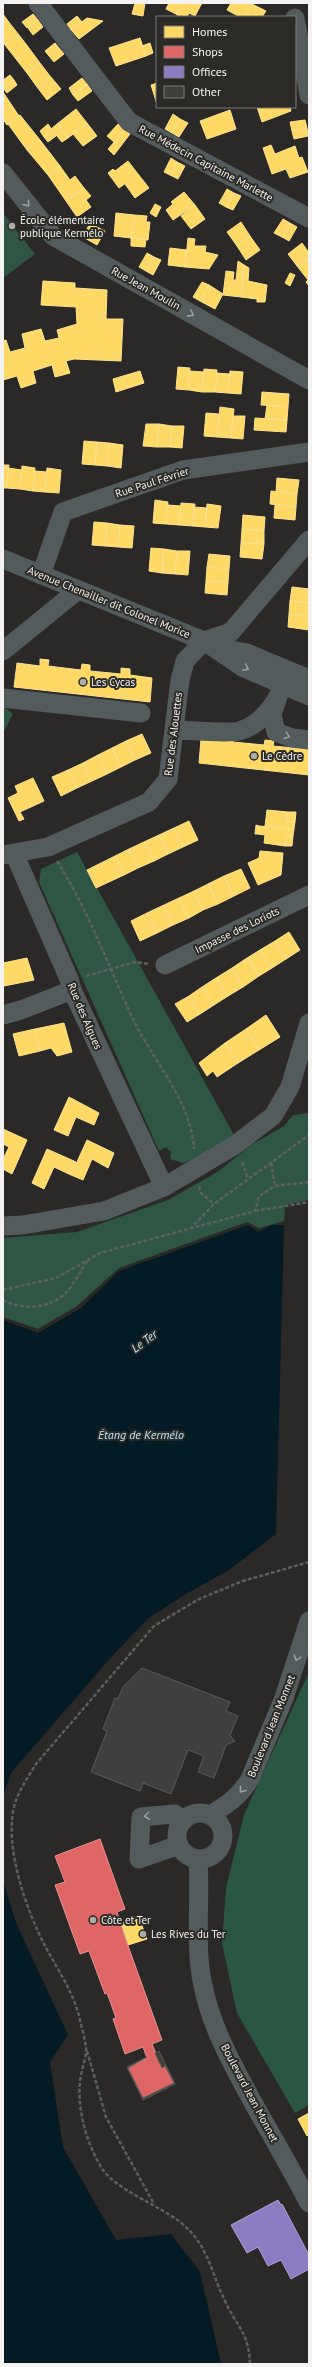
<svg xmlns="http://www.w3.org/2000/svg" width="312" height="2367" font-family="'PT Sans',sans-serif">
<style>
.green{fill:#2f5644}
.forest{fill:#2a5744}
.water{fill:#041a24}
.homes{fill:#ffd966;stroke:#fce190}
.shops{fill:#e06666;stroke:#e69090}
.offices{fill:#8e7cc3;stroke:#ada0d1}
.building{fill:#403f3d;stroke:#5c5a58}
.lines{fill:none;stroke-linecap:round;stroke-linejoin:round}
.path{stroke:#5d6060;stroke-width:2.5;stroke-dasharray:4 2;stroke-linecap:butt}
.minor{stroke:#545b5c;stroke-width:19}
.oneway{stroke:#9c9f9f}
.poi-dot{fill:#adacaa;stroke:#2b2a26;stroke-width:1.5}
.labels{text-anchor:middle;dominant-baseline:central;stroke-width:4;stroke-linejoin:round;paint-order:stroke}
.street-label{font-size:11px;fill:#f4f3f1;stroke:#2b2a26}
.poi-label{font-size:11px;fill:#f4f3f1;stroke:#2b2a26;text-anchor:start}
.water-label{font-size:12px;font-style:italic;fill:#b6e7fc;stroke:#2b2a26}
</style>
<rect width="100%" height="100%" fill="#2a2927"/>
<path class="green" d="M3 213 35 254 3 278Z
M3 706 13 714 3 733Z
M77 852 234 1135 202 1156 183 1163 170 1159 171 1152 166 1147 159 1151 39 882 41 869Z
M309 1113V1200L285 1205 284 1221 259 1228 247 1222 119 1268 77 1306 38 1329 3 1317V1238L77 1232 168 1200 219 1171 251 1145 284 1126 293 1115Z"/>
<path class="forest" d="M309 1672V2105L295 2113 237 2013 222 1943 226 1888 244 1815Z"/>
<path class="water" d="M248 1225 258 1232 272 1225H284L276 1534 229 1570 186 1594 149 1618 112 1656 11 1773 3 1796V1320L38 1333 81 1308 119 1271Z
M3 1881 16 1923 68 2035 50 2062 63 2147 116 2240 171 2234 200 2272 221 2364H3Z"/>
<path class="homes" d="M135 3H145L143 16 132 14Z
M169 3H183L176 14 166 9Z
M183 3H202L195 16 189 13 187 17H180L176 14Z
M231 3H251L252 4 245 17H240L227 10Z
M252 4 266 11 262 17H245Z
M3 14 8 21 3 24Z
M33 14 38 20 27 28 22 22Z
M77 16 82 22 71 30 67 24Z
M87 18 103 21 79 39 71 30Z
M38 20 43 27 33 35 28 28Z
M8 21 19 35 5 45 3 42V24Z
M19 35 29 48 16 59 5 45Z
M140 38 146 56 116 66 109 48Z
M55 43 59 48 49 56 45 51Z
M150 43 153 53 146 56 142 46Z
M29 48 40 63 27 73 16 59Z
M59 48 64 54 54 62 49 56Z
M40 63 50 76 37 87 27 73Z
M10 75 14 80 3 88V80Z
M50 76 61 89 47 100 37 87Z
M82 78 87 84 73 95 69 88Z
M14 80 17 85 7 93 3 88Z
M157 83V104L151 85Z
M87 84 92 91 78 101 73 95Z
M3 92 19 116 7 125 3 119Z
M257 107H290L291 111 262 122Z
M76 109 87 123 68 138 57 124Z
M230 110 236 129 207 139 200 121Z
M173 114 180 119 172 133 165 129Z
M20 115 40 140 27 150 8 124Z
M180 119 188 123 179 137 172 133Z
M305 120 307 128 292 131 290 122Z
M87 123 97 136 83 146 73 134Z
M48 124 52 130 44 137 40 131Z
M57 124 68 138 62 142 51 129Z
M118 124 125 130 114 142 107 136Z
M307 128 308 136 294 139 292 131Z
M52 130 56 136 48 142 44 137Z
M125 130 130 134 114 155 108 149Z
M40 140 60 166 48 175 27 150Z
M271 145 275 154 295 146 299 158 302 157 308 172 290 178 286 169 272 174 263 148Z
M171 158 177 162 170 175 164 172Z
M128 161 138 174 119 188 108 173 113 169 115 171Z
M177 162 185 166 178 179 170 175Z
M60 166 70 180 75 176 84 188 66 201 48 175Z
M138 174 149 188 135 198 125 184Z
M84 188 91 196 86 200 91 207 77 217 66 201Z
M227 189 234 193 226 207 219 203Z
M184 192 195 205 173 220 166 210 173 204 171 202Z
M234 193 241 196 233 210 226 207Z
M155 204 161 207 156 217 150 213Z
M195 205 205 219 191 229 181 216Z
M116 213 134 215 131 238 114 236Z
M134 215 147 216 146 222H150L148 240 131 238Z
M283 219 290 223 282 237 274 233Z
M241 222 250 236 237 246 227 232Z
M90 223 97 227 90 241 83 237Z
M290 223 297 227 289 241 282 237Z
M97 227 105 231 97 245 90 241Z
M250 236 260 250 246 260 237 246Z
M131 238 146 239 145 247 131 246Z
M188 238 195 239 194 246H206L205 252 218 255 209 269 185 267Z
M302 243 309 253V258L297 266 288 254Z
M170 248 187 250 185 267 168 265Z
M147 253 154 257 146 271 139 267Z
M154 257 161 260 153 275 146 271Z
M309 258V286L306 282 308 280 297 266Z
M238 261 244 265 241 297 223 295 226 271 234 272 233 280H236Z
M244 265 249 268 248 281 267 285 265 302H257V299L241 297Z
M290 273 295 275 290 286 285 283Z
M43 281 75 283V288L107 290 106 319H123L121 361 74 359 66 361 70 373 55 377 52 365 33 371 36 383 21 388 17 376 3 380V341L6 340 10 352 25 348 22 334 41 329 45 341 59 338 57 330 77 324 76 307 41 305Z
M202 282 209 285 200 301 193 297Z
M209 285 223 294 215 309 200 301Z
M178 367 190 368 189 390 176 389Z
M204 369 217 370 215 392H202Z
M140 371 144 383 116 392 113 379Z
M190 371 204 372 202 392 189 390Z
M230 371 243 372 241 394 228 393Z
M217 373 230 374 228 393 215 392Z
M262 392 289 394 288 407 261 405Z
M267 405 288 407 287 420 265 419Z
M220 407 234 409 231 438 217 437Z
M206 413 219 414 217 437 204 436Z
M233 416H245L243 439 231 438Z
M255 418 287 420 286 432 254 430Z
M146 424H159L157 447 143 446Z
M159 424 172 426 170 447H157Z
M172 426H184L182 448 170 447Z
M84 441 97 442 95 465 82 464Z
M97 442 109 443 107 466 95 465Z
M109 443 123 445 121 468 107 466Z
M3 465H9L7 488H3Z
M22 466 35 468 33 491 20 489Z
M8 468 22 470 20 489 7 488Z
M47 468 61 470 59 493 45 492Z
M35 471 47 472 45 492 33 491Z
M277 478 299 480 297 494 276 492Z
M271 491 297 494 296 507 270 504Z
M155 500 168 502 166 524 153 523Z
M181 503 195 504 193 526 179 525Z
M207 504 221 506 218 528 205 527Z
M168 505 181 506 179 525 166 524Z
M275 505 296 507 295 520 274 518Z
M194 507 207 508 205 527 193 526Z
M243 515 265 517 264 531 242 529Z
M94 522 107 523 105 546 92 545Z
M107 523 120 525 118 547 105 546Z
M120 525 134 526 132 548 118 547Z
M242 529 264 531V544L241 543Z
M241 543 264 544 262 559 240 557Z
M151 548 164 549 162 573 149 571Z
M164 549 177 551 175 574 162 573Z
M177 551H190L188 575 175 574Z
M209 554 230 556 229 569 207 567Z
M207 567 229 569 228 582 206 581Z
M206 581 228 582 227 595 205 593Z
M292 587 309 589V603L290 601Z
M290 601 309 603V616L289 614Z
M289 614 309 616V630L288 627Z
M40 659 49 660 48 666 81 670 82 664 90 665V671L121 674V668L130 669V675L152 678 150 702 14 687 17 663 40 666Z
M142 734 151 753 135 760 126 741Z
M234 736 233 742 264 745 265 740 274 741 273 746 304 749 305 743 309 744V775L199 763 201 739Z
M126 741 135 760 121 767 112 748Z
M112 748 121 767 107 774 98 755Z
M98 755 107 774 92 781 83 763Z
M83 763 92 781 77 788 68 770Z
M68 770 77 788 61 796 52 777Z
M33 778 44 801 20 812 24 819 19 821 8 798 18 793 15 786Z
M267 810 288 812 287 821 295 822 294 829 265 826Z
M288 812H296L295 822 287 821Z
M189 821 198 840 183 847 174 828Z
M256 825 259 826 258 834H255Z
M259 826 294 829 293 836H286L285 846 264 843 265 835 258 834Z
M174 828 183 847 168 854 159 835Z
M159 835 168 854 154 861 144 842Z
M286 836H293L292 846H285Z
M144 842 154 861 138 868 129 849Z
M129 849 138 868 124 875 115 856Z
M260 851 283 853 281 875 258 885 248 863 259 858Z
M115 856 124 875 96 888 87 870Z
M241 869 250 888 234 896 224 876Z
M224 876 234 896 218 904 208 884Z
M208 884 218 904 203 910 194 891Z
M194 891 203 910 189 918 179 898Z
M179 898 189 918 173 925 164 905Z
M164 905 173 925 157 933 147 913Z
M147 913 157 933 140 941 131 921Z
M289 932 300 950 286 959 275 941Z
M275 941 286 959 272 968 260 950Z
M260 950 272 968 259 976 247 958Z
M27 958 34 980 4 986 3 963Z
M247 958 259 976 243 987 232 968Z
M232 968 243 987 228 996 216 978Z
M216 978 228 996 214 1005 202 987Z
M202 987 214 1005 200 1014 189 996Z
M189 996 200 1014 187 1022 175 1004Z
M266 1015 280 1037 259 1050 246 1029Z
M64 1023 72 1052 57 1056 51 1048 40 1051 35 1029Z
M35 1029 40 1051 19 1056 13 1034Z
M246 1029 259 1050 238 1063 225 1043Z
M225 1043 238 1063 217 1077 213 1071 207 1076 199 1063Z
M69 1097 99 1113 94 1125 76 1117 68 1136 54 1130Z
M3 1129 27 1140 12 1174 3 1169V1159L9 1147 3 1144Z
M87 1140 114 1153 108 1168 92 1159 83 1180 71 1175Z
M47 1149 76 1162 71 1175 54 1167 44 1189 32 1183Z
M143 1915 146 1921 141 1923 147 1939 128 1945 121 1923Z
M309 2113V2134L307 2136 298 2119Z"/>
<path class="shops" d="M100 1839 125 1909 117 1912 122 1929 162 2040 152 2044 162 2068 165 2066 174 2083 143 2098 128 2068 147 2058 143 2047 125 2054 113 2019 116 2018 107 1993 105 1994 89 1951 80 1954 55 1885 65 1882 55 1856Z"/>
<path class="offices" d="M278 2200 281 2205 282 2204 309 2255V2269L291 2279 281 2260 268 2266 258 2247 247 2253 231 2225Z"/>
<path class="building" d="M142 1668 230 1702 226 1711 238 1716 230 1735 235 1741 226 1745 214 1778 198 1772 204 1756 188 1750 171 1794 143 1783 140 1791 91 1772 107 1731 103 1729 115 1698 118 1699 123 1687Z
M159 2051 175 2084 143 2100 127 2067 147 2057 128 2068 143 2098 174 2083 165 2066 162 2068 155 2053Z"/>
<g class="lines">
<path class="path" d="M57 861C88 910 108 965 132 1017 152 1060 191 1100 194 1149
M86 976 135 962 149 964
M242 1162 248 1179
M271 1163 275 1186
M199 1186 201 1193 214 1204
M255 1211 309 1202
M190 1229 214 1204 309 1135
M3 1290 56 1278 100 1253 255 1211 259 1196 275 1186 309 1182
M3 1300C26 1312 56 1308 71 1287 77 1278 82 1269 88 1260
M87 2051 106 2117 154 2204
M250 2364C249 2333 237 2327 225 2301 210 2271 209 2245 180 2222 160 2206 117 2190 103 2170 87 2145 77 2111 80 2081 81 2070 87 2058 86 2047 85 2039 82 2029 80 2020 74 1993 58 1970 45 1946 26 1909 3 1845 15 1803 20 1789 28 1777 36 1764L154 1626 199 1599 243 1581 309 1562"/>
<path class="minor" d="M38 3 129 122 309 218
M295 18 309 95
M3 173 53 236 309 380
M3 559 204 641 242 667 309 696
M41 575 63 512 183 470 309 452
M220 648 247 653 309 679
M3 651 78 590
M3 698 141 713
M277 700 272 714 276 732 292 738 309 740
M174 730C187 730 229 734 239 731 260 725 276 705 283 685
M14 853 48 847 149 802 168 779 180 680 185 661 204 641 231 632 309 540
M3 855 14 853 69 979 72 990 164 1187
M165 965 309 895
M3 1015 21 1010 72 990
M3 1226 23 1225 104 1211 164 1187 235 1145 273 1116 290 1087 309 1023
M177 1836a23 23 0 1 1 46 0a23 23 0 1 1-46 0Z
M210 1815C227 1805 240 1796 250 1779L284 1698 309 1621
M179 1845 139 1859 141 1817 174 1814 184 1820
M198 1859C201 1901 194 1945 203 1986 212 2030 235 2069 256 2108 274 2139 292 2171 309 2203"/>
</g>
<defs><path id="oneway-chevron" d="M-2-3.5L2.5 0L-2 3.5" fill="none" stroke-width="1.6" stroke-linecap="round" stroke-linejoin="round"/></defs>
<g class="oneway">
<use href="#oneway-chevron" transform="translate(27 204) rotate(52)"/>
<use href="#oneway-chevron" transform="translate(191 314) rotate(29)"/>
<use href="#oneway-chevron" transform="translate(246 668) rotate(27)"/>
<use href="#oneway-chevron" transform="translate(287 736) rotate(20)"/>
<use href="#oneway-chevron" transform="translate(297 1658) rotate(108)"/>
<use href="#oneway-chevron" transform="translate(242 1790) rotate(128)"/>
<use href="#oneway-chevron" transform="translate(147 1816) rotate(173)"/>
</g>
<g class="poi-dot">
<circle cx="12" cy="226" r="4"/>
<circle cx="83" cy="682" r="4"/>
<circle cx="254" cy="756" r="4"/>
<circle cx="93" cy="1920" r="4"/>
<circle cx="143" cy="1934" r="4"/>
</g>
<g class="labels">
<g class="street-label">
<text transform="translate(206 163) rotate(28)">Rue Médecin Capitaine Marlette</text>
<text transform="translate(146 288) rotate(29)">Rue Jean Moulin</text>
<text transform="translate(152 482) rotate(-18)">Rue Paul Février</text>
<text transform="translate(109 602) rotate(22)">Avenue Chenailler dit Colonel Morice</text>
<text transform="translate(173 734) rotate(-83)">Rue des Alouettes</text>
<text transform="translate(237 930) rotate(-26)">Impasse des Loriots</text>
<text transform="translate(85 1016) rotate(67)">Rue des Algues</text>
<text transform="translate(271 1726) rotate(-68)">Boulevard Jean Monnet</text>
<text transform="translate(250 2093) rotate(62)">Boulevard Jean Monnet</text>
</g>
<g class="poi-label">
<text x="20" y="220">École élémentaire<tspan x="20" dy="13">publique Kermélo</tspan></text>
<text x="91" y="682">Les Cycas</text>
<text x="262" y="756">Le Cèdre</text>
<text x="101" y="1920">Côte et Ter</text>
<text x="151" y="1934">Les Rives du Ter</text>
</g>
<g class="water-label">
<text transform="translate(144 1341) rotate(-37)">Le Ter</text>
<text x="141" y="1434">Étang de Kermélo</text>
</g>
</g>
<rect width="312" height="2367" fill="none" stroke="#f4f3f1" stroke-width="8"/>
<rect x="156" y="16" width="140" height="92" fill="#2b2a26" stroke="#7b7a77"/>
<rect x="164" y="26" width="20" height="12" fill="#ffd966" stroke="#7b7a77"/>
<text x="192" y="36" font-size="12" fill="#f4f3f1">Homes</text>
<rect x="164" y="46" width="20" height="12" fill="#e06666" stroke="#7b7a77"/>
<text x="192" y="56" font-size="12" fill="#f4f3f1">Shops</text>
<rect x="164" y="66" width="20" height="12" fill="#8e7cc3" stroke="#7b7a77"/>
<text x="192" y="76" font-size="12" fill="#f4f3f1">Offices</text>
<rect x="164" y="86" width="20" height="12" fill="#403f3d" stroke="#7b7a77"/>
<text x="192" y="96" font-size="12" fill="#f4f3f1">Other</text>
</svg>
